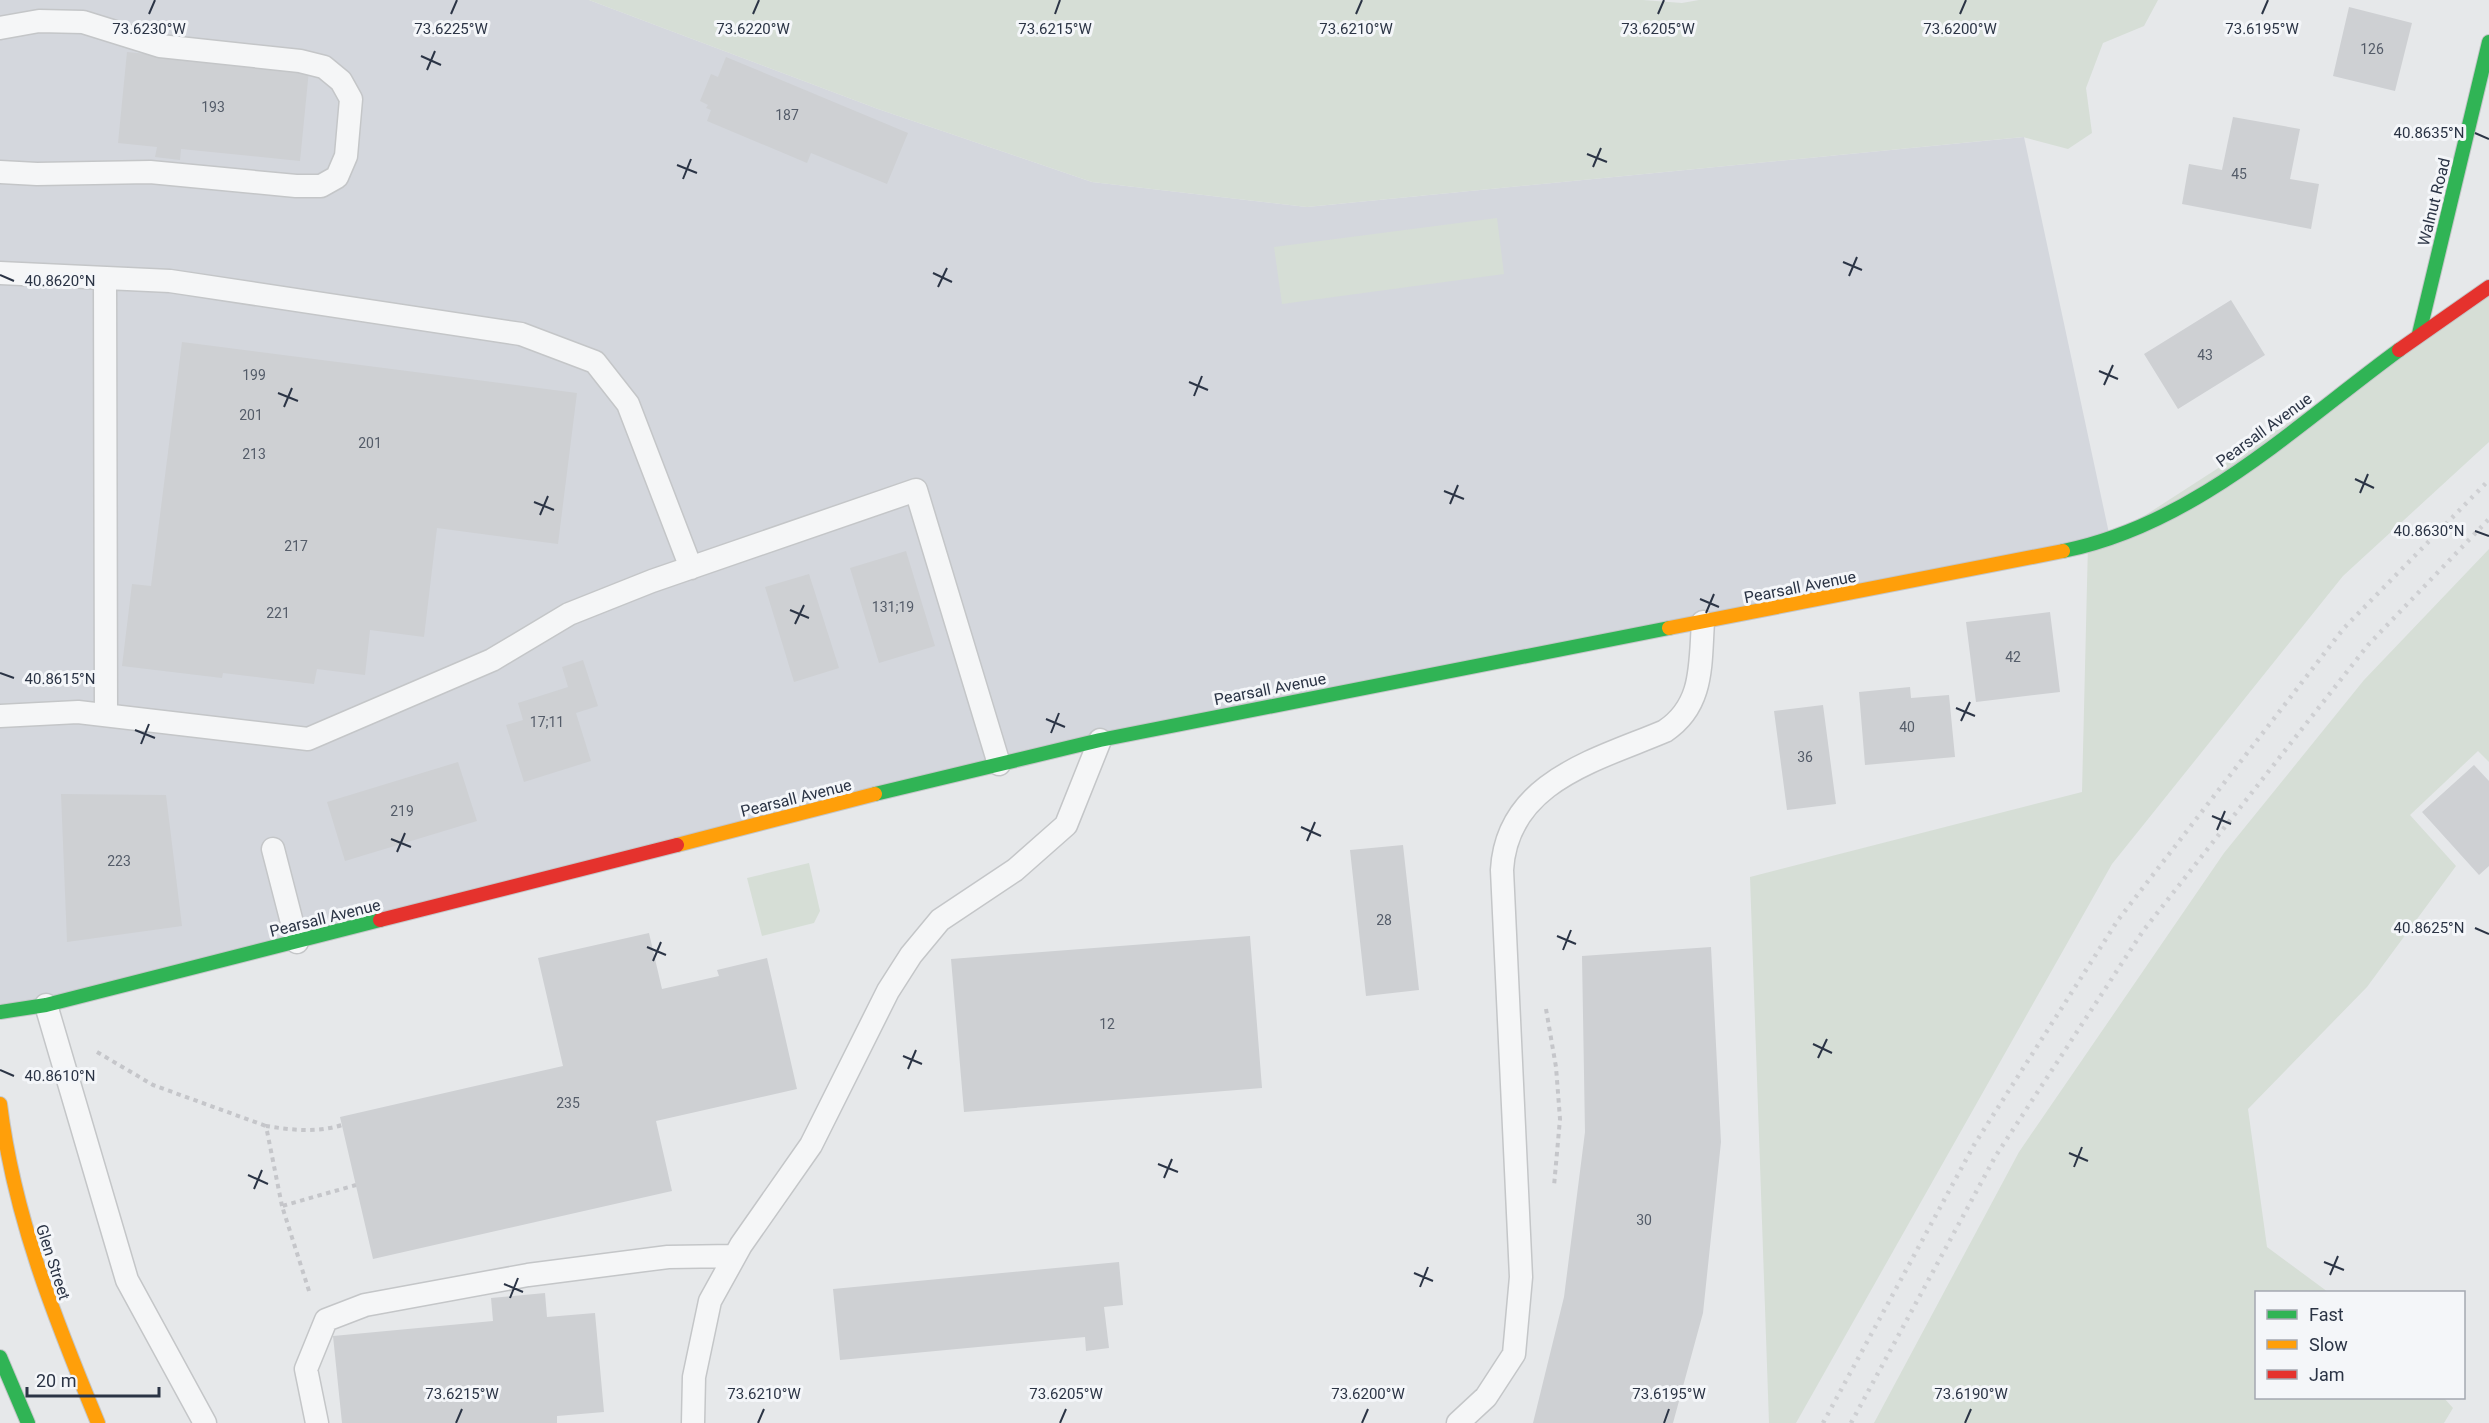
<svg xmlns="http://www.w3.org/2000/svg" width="2489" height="1423" font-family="Roboto,sans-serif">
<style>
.built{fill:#d4d7dd}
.green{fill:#d6ded6}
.building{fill:#ced0d3}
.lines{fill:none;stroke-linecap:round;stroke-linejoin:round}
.lane-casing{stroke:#c4c6c8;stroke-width:25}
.fast-casing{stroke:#c4c6c8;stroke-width:16}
.slow-casing{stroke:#c4c6c8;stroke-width:16}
.jam-casing{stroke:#c4c6c8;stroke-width:16}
.path{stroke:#c5c6ca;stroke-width:4;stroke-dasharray:4.5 4.5;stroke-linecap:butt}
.lane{stroke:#f5f6f7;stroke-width:22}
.fast{stroke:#30b455;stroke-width:14}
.slow{stroke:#ff9f0a;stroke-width:14}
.jam{stroke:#e5322d;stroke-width:14}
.rail{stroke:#cecfd2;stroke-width:4.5;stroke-dasharray:3 6;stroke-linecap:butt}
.ticks{fill:none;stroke:#2b3445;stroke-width:2}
.labels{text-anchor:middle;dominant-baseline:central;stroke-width:6;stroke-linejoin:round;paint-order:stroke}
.number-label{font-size:14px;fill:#545c69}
.street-label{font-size:16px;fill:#2b3445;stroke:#f4f6f9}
.ticks-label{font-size:15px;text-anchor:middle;fill:#2b3445;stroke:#f4f6f9;stroke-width:6;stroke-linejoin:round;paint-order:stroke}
</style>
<rect width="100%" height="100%" fill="#e6e8ea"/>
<path class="built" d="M0 0H589L878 109 1092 182 1307 207 2024 137 2110 538 1100 740 0 1017Z"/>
<path class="green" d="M589 0H1643L1682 3 1699 0H2158L2144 26 2103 43 2086 88 2092 133 2068 149 2023 137 1307 207 1092 182 878 109Z
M1497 218 1504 274 1282 304 1274 247Z
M2489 293V442L2343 576 2112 864 1796 1423H1769L1750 877 2082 792 2088 543 2110 538Z
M2489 549V762L2478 751 2410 815 2456 866 2367 987 2248 1109 2267 1247 2328 1292H2256V1398H2444L2453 1408 2444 1423H1874L2019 1152 2224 853 2364 680Z
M809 863 820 911 814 923 762 936 747 878Z"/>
<path class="building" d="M2349 7 2412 23 2395 91 2333 76Z
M127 52 309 70 300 161 181 149 180 160 155 157 157 147 118 143Z
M726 57 908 133 887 184 811 153 807 163 707 121 711 110 706 108 708 105 700 101 711 74 718 77Z
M2233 117 2300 129 2290 179 2319 184 2311 229 2182 204 2189 164 2222 170Z
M2231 300 2265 355 2178 409 2144 354Z
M182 342 577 393 558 544 437 528 424 637 370 630 365 675 317 669 314 684 223 673 222 678 122 666 132 584 151 586Z
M906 551 935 646 879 663 850 568Z
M809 574 839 668 794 682 765 587Z
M2050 612 2060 692 1976 702 1966 622Z
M583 660 598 706 576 713 591 761 524 782 506 725 523 720 518 703 568 687 562 667Z
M1910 687 1911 698 1949 695 1955 757 1865 765 1859 692Z
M1823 705 1836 804 1787 810 1774 711Z
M458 762 477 821 345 861 327 802Z
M2474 765 2489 781V866L2479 875 2422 812Z
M61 794 166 795 182 926 67 942Z
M1403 845 1419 990 1366 996 1350 850Z
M649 933 662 989 719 976 717 970 767 958 797 1089 656 1121 672 1191 373 1259 340 1117 563 1066 538 958Z
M1250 936 1262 1088 964 1112 951 959Z
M1711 947 1721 1142 1703 1313 1673 1423H1533L1564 1297 1585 1132 1582 956Z
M1119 1262 1123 1305 1104 1307 1109 1348 1086 1351 1085 1337 840 1360 833 1289Z
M545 1293 547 1317 595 1313 604 1412 557 1416V1423H342L333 1336 493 1321 491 1298Z"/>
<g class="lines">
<g class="lane-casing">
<path id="lane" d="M0 28 39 21 83 22 160 46 300 61 324 67 341 81 351 99 346 156 337 177 321 186H296L150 172 37 174 0 172
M0 273 170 281 521 334 595 362 628 404 691 568
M105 278 106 715
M0 716 78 712 308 739 492 660 569 614 652 581 916 490 999 764
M273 849 297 942
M46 1005 127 1280 205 1423
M317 1423 306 1369 326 1320 365 1305 528 1275 668 1257 734 1256
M693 1423 694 1377 710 1301 741 1245 811 1145 888 991 911 955 940 920 1015 870 1066 825 1100 740
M1458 1423 1486 1397 1514 1354 1521 1277 1502 870C1507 781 1597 760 1665 731 1704 705 1700 664 1703 622"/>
</g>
<g class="fast-casing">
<path id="fast" d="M2419 334 2489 42
M2063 551C2194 525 2295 426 2399 350
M875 794 1100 740 1669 628
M0 1012 46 1005 380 920
M0 1357 28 1423"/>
</g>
<g class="slow-casing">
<path id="slow" d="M1669 628 2063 551
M677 845 875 794
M0 1104C14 1217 55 1319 98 1423"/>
</g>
<g class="jam-casing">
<path id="jam" d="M2399 350 2489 287
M380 920 677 845"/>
</g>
<path class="path" d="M1546 1009 1556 1067 1560 1119 1554 1186
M97 1052 153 1085 266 1126
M282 1206 266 1126C292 1130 316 1133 342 1125
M309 1291 282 1206 356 1185"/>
<use href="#lane" class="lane"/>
<use href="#fast" class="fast"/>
<use href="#slow" class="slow"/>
<use href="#jam" class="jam"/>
<path class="rail" d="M1823 1423 1974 1145 2118 920 2344 628 2489 480
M1851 1423 1995 1157 2143 931 2368 645 2489 519"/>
</g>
<path class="ticks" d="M149 14 155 0M451 14 457 0M753 14 759 0M1055 14 1060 0M1356 14 1362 0M1658 14 1664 0M1960 14 1966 0M2262 14 2268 0M421 56 441 65M427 70 435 51M2475 133 2489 139M1587 154 1607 162M677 165 697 173M1593 167 1601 148M683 179 691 159M1843 262 1862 270M933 273 952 282M0 275 14 281M1849 276 1857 257M938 287 947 268M2099 371 2118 379M1189 382 1208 390M2104 385 2113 365M278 393 298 401M1194 396 1202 376M284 407 292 388M2355 479 2374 488M1444 491 1464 499M2360 493 2368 474M534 502 554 510M1450 504 1458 485M540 515 548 496M2475 531 2489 536M1700 599 1719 607M790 610 809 618M1706 613 1714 594M795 624 804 605M0 673 14 678M1956 708 1975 716M1046 719 1065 727M1961 721 1970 702M135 730 155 738M1051 733 1059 713M141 744 149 724M2212 816 2231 824M1301 827 1321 836M2217 830 2225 811M391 839 411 847M1307 841 1315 822M397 852 405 833M2475 928 2489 934M1557 936 1576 944M647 947 666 955M1563 950 1571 930M653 961 661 942M1813 1044 1832 1053M903 1056 922 1064M1818 1058 1827 1039M908 1069 916 1050M0 1070 14 1076M2069 1153 2088 1161M1158 1164 1178 1172M2074 1167 2082 1147M248 1175 268 1184M1164 1178 1172 1159M254 1189 262 1170M2324 1262 2344 1270M1414 1273 1433 1281M2330 1275 2338 1256M504 1284 523 1292M1420 1287 1428 1267M510 1298 518 1278M456 1423 462 1409M758 1423 764 1409M1060 1423 1066 1409M1362 1423 1368 1409M1664 1423 1669 1409M1965 1423 1971 1409"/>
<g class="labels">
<g class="number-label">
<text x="2372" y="49">126</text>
<text x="213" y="107">193</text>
<text x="787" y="115">187</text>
<text x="2239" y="174">45</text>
<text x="2205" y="355">43</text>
<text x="254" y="375">199</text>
<text x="251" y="415">201</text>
<text x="370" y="443">201</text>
<text x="254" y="454">213</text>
<text x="296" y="546">217</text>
<text x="893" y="607">131;19</text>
<text x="278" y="613">221</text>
<text x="2013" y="657">42</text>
<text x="547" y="722">17;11</text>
<text x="1907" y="727">40</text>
<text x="1805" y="757">36</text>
<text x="402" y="811">219</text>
<text x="119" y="861">223</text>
<text x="1384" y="920">28</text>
<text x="1107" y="1024">12</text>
<text x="568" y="1103">235</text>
<text x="1644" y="1220">30</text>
</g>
<g class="street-label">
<text transform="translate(2434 202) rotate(-76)">Walnut Road</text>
<text transform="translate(2264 430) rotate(-36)">Pearsall Avenue</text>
<text transform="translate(1800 587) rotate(-11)">Pearsall Avenue</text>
<text transform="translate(1270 689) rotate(-11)">Pearsall Avenue</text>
<text transform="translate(796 798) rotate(-14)">Pearsall Avenue</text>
<text transform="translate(325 918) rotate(-14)">Pearsall Avenue</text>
<text transform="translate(53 1262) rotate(72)">Glen Street</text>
</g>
</g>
<g class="ticks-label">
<text x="451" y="34">73.6225°W</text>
<text x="753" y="34">73.6220°W</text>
<text x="1055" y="34">73.6215°W</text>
<text x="1356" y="34">73.6210°W</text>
<text x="1658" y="34">73.6205°W</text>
<text x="1960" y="34">73.6200°W</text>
<text x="2262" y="34">73.6195°W</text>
<text x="149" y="34">73.6230°W</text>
<text x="2429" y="138">40.8635°N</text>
<text x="60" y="286">40.8620°N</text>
<text x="2429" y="536">40.8630°N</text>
<text x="60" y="684">40.8615°N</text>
<text x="2429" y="933">40.8625°N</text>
<text x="60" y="1081">40.8610°N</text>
<text x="462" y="1399">73.6215°W</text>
<text x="764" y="1399">73.6210°W</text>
<text x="1066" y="1399">73.6205°W</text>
<text x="1368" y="1399">73.6200°W</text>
<text x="1669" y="1399">73.6195°W</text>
<text x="1971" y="1399">73.6190°W</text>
</g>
<rect x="2255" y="1291" width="210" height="108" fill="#f4f6f9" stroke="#a4a8b1" stroke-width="1.5"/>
<rect x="2267" y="1310" width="30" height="9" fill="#30b455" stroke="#a4a8b1" stroke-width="1.5"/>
<text x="2309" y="1321" font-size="18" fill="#2b3445">Fast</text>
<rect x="2267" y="1340" width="30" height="9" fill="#ff9f0a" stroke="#a4a8b1" stroke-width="1.5"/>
<text x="2309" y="1351" font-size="18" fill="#2b3445">Slow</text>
<rect x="2267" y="1370" width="30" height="9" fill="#e5322d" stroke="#a4a8b1" stroke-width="1.5"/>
<text x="2309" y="1381" font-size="18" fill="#2b3445">Jam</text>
<path d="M27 1387v9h132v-9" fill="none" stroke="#2b3445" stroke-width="3"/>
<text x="36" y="1387" font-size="18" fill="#2b3445" stroke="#f4f6f9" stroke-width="4.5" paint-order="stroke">20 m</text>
</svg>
